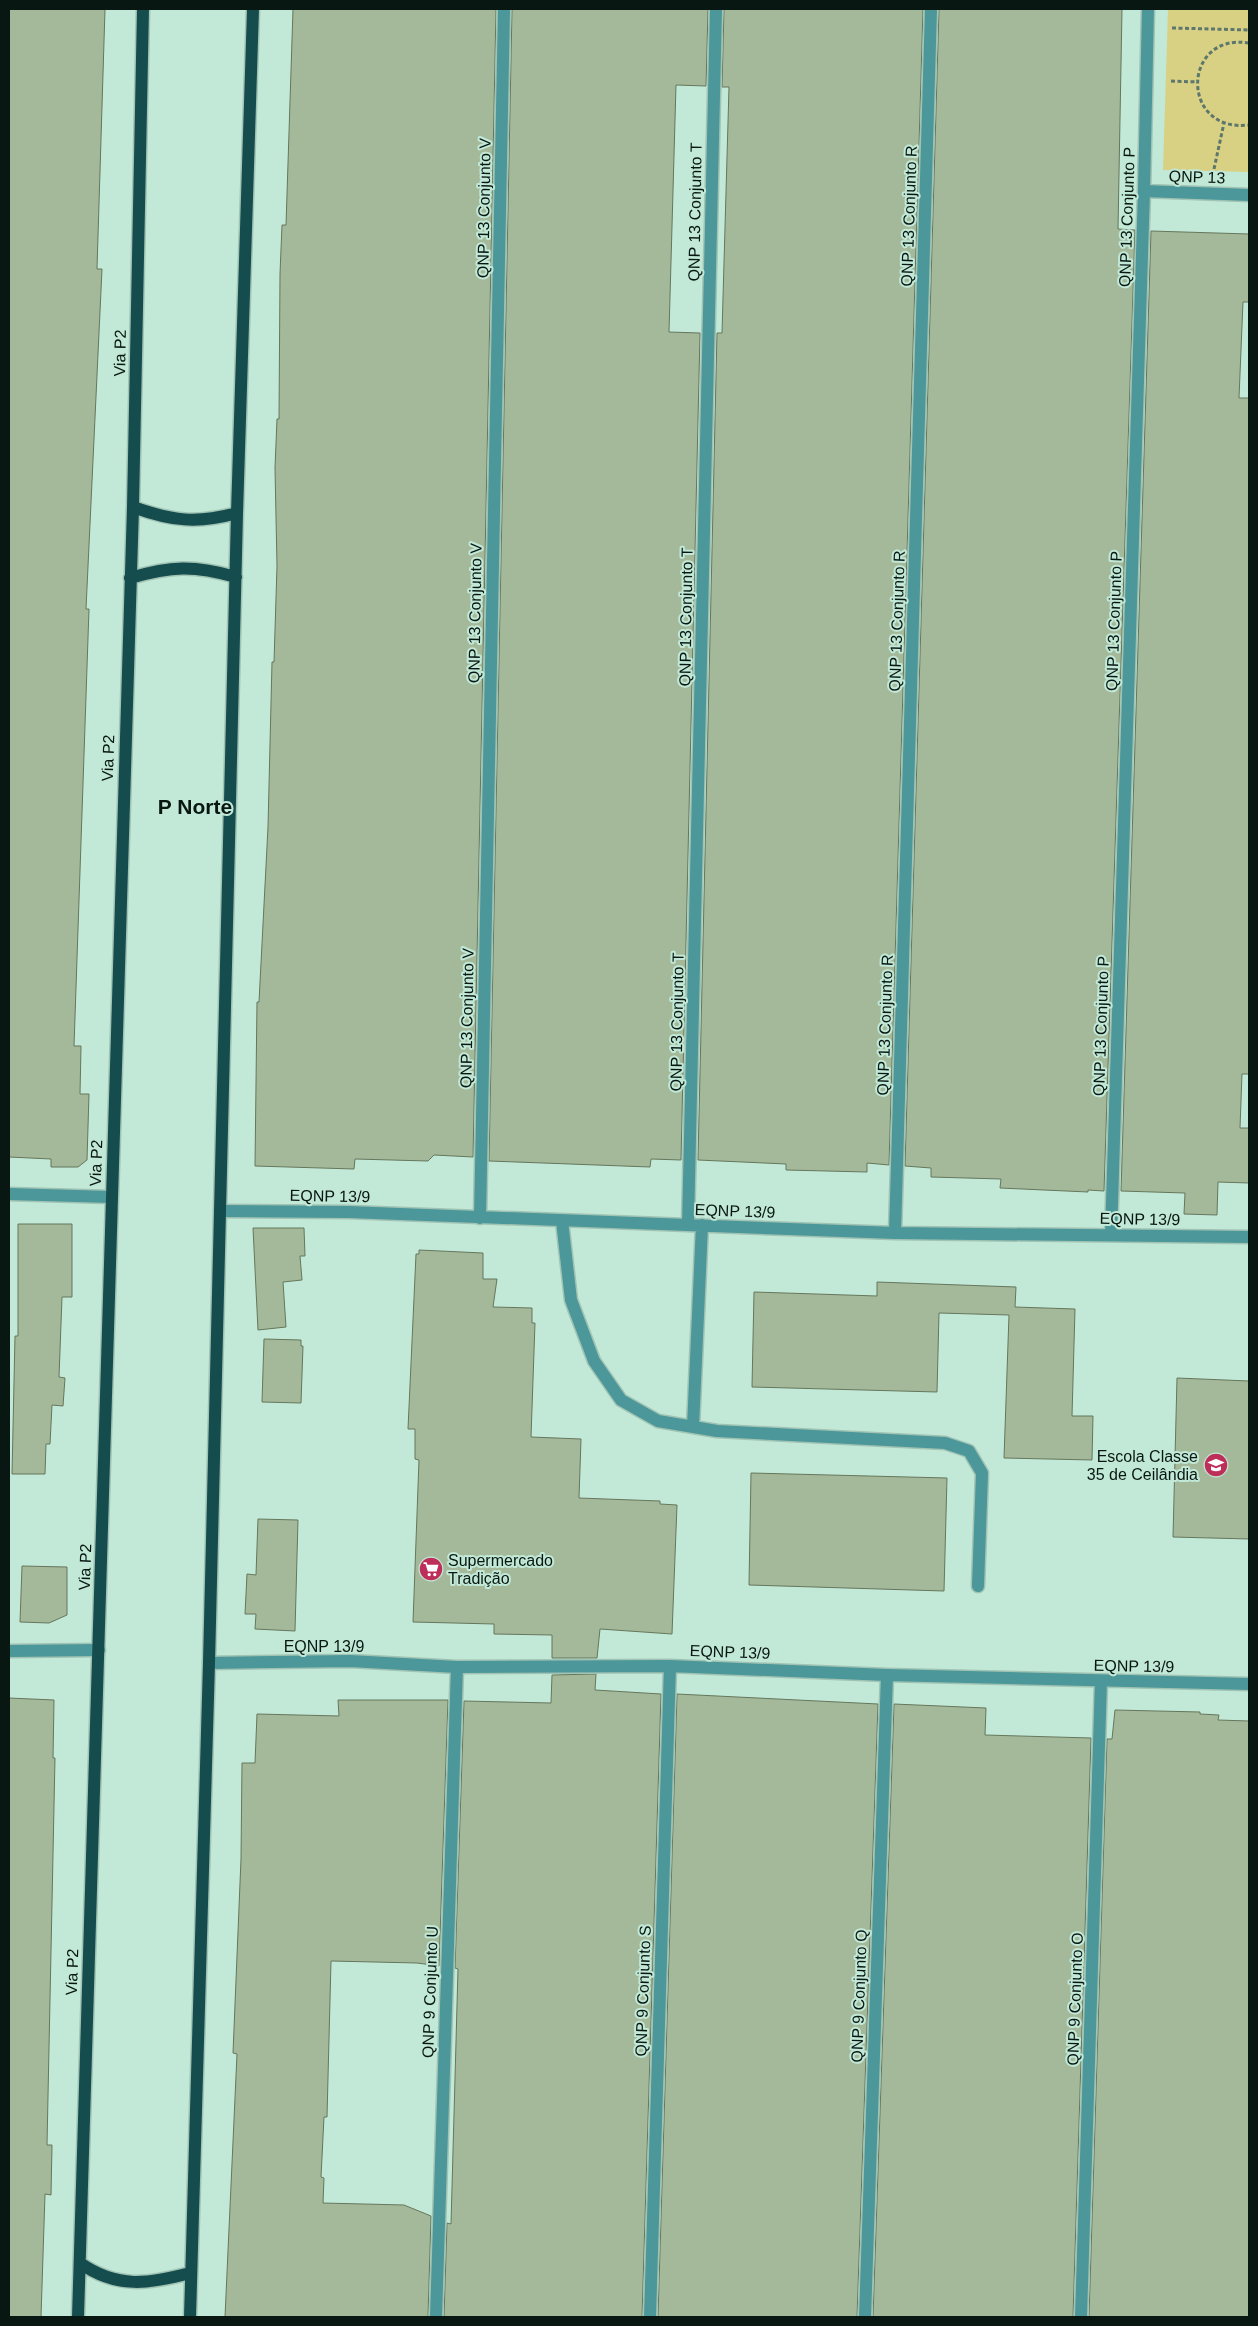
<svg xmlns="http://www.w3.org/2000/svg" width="1258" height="2326" font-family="Helvetica,sans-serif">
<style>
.green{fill:#d8d083}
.building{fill:#a4b89a;stroke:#65775c}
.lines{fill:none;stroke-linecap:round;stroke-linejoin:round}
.minor-casing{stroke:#a1c3b4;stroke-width:15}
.major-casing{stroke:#a1c3b4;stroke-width:15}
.path{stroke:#5e776c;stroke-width:3;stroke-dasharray:4 2.5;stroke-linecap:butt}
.minor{stroke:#4b9799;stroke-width:12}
.major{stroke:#154d4f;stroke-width:12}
.labels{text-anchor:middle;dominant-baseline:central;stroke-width:4;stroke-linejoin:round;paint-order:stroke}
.street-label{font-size:16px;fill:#091712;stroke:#c2e9d7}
.poi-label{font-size:16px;fill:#091712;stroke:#c2e9d7;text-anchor:end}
.district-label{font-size:21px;font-weight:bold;fill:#091712;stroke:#c2e9d7}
</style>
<rect width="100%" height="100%" fill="#c2e9d7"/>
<path class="green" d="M1168 9H1249V172L1163 170Z"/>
<path class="building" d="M9 9H105L97 269H102L86 609H89L74 1046H81L80 1094H89L87 1160 78 1167H51V1159L9 1157Z
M293 9H496L473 1157 434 1155 428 1161 355 1159 354 1169 255 1166 257 1002H259L268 827 272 662H274L277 566 275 468 277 419H279L280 274 282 225H286Z
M512 9H708L706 86 676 85 669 332 700 333 681 1160 651 1159 650 1167 489 1161Z
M724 9H923L889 1165 867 1163V1172L786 1170V1164L698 1160 717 333H722L729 87H722Z
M939 9H1122L1118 229 1135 230 1104 1191 1088 1190V1192L1000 1188 1001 1179 931 1177V1168L905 1166Z
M1151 231 1249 234V302H1243L1239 398H1249V1074H1242L1240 1128H1249V1183L1218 1182 1217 1215 1184 1214 1185 1193 1121 1191Z
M18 1224H72V1297H62L59 1377 65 1378 63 1406 52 1405 50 1444H46L45 1474H12L15 1336H18Z
M253 1228H304L305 1256H300L302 1280 283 1282 286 1327 258 1330Z
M419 1250 483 1253V1279H497L493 1307 532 1308V1323H535L531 1437 581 1439 579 1498 660 1501V1504L677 1505 672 1634 600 1629 597 1658H552V1635L494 1634V1624L413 1622 419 1460 415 1459V1429H408L416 1254H419Z
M877 1282 1016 1287 1015 1307 1075 1309 1072 1416H1093L1092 1460 1004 1458 1009 1315 939 1313 937 1392 752 1387 754 1292 877 1296Z
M264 1339 301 1340V1346H303L301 1403 262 1402Z
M1177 1378 1249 1381V1539L1173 1537Z
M751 1473 947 1478 944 1591 749 1585Z
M258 1519 298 1520 295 1631 255 1629 256 1614H245L247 1574 256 1575Z
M22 1566 67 1567V1615L49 1623 20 1622Z
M596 1674 595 1690 661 1694 642 2317H444L447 2223 451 2224 458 1969 455 1968 464 1701 551 1703 552 1675Z
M677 1694 878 1704 857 2317H658Z
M9 1698 54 1700 53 1758H55L47 2145H52L51 2195 45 2194 41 2317H9Z
M338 1700H448L439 1966 417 1963 331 1961 327 2117H324L321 2177 324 2178 323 2203 404 2205 431 2216 428 2317H225L237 2054 233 2053 241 1859 242 1763H255L257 1714 339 1716Z
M894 1704 986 1708 985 1735 1091 1738 1073 2317H873Z
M1115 1710 1200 1712V1714L1219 1715 1218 1720 1249 1721V2317H1089L1107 1739H1112Z"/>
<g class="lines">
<g class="minor-casing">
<path id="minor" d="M1144 191 1249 195
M9 1194 111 1197
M220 1211 349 1212 895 1233 1249 1237
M480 1218 504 9
M562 1221 571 1300 594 1361 621 1400 658 1421 717 1431 945 1443 969 1451 982 1473 978 1586
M688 1225 716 9
M895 1233 931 9
M1111 1235 1144 191 1148 9
M693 1427 702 1225
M9 1651 99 1650
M209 1663 350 1661 457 1667 670 1666 887 1675 1249 1684
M436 2317 457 1667
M650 2317 670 1666
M865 2317 887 1675
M1081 2317 1101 1681"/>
</g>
<g class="major-casing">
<path id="major" d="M133 507C172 521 197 524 237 513
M130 578C171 566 194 565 236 577
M80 2263C117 2289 149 2284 190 2273
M78 2317 133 507 143 9
M190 2317 209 1663 237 513 253 9"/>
</g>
<path class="path" d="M1172 28 1249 30
M1249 43C1182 32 1179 133 1249 125
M1171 81 1198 82
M1214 169 1224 123"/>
<use href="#minor" class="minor"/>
<use href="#major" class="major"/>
</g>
<defs>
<g id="school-disc" transform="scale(1.25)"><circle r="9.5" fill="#bd2e59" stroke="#c2e9d7"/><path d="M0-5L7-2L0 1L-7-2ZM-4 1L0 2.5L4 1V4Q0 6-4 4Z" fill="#fff"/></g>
<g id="supermarket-disc" transform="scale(1.25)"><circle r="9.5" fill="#bd2e59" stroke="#c2e9d7"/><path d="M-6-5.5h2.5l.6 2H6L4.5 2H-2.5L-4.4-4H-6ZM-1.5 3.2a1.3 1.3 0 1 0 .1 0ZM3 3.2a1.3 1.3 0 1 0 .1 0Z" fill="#fff"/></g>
</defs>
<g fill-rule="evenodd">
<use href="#school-disc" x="1216" y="1465"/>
<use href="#supermarket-disc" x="431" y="1569"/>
</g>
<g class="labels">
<g class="street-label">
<text transform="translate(1197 177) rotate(2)">QNP 13</text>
<text transform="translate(484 208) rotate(-89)">QNP 13 Conjunto V</text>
<text transform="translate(695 212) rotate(-89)">QNP 13 Conjunto T</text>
<text transform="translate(909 216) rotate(-88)">QNP 13 Conjunto R</text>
<text transform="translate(1127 217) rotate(-88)">QNP 13 Conjunto P</text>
<text transform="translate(120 353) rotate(-89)">Via P2</text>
<text transform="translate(475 613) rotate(-89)">QNP 13 Conjunto V</text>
<text transform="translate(686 617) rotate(-89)">QNP 13 Conjunto T</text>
<text transform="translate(897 621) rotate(-88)">QNP 13 Conjunto R</text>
<text transform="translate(1114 621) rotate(-88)">QNP 13 Conjunto P</text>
<text transform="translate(108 758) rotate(-88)">Via P2</text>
<text transform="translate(467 1018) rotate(-89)">QNP 13 Conjunto V</text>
<text transform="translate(677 1022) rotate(-89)">QNP 13 Conjunto T</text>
<text transform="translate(885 1025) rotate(-88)">QNP 13 Conjunto R</text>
<text transform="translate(1101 1026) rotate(-88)">QNP 13 Conjunto P</text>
<text transform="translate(96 1163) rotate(-88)">Via P2</text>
<text transform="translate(330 1196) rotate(1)">EQNP 13/9</text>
<text transform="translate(735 1211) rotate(2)">EQNP 13/9</text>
<text transform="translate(1140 1219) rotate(1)">EQNP 13/9</text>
<text transform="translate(85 1567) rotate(-88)">Via P2</text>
<text x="324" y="1646">EQNP 13/9</text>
<text transform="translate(730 1652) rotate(2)">EQNP 13/9</text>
<text transform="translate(1134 1666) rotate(1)">EQNP 13/9</text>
<text transform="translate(72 1972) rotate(-88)">Via P2</text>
<text transform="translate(643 1991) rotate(-88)">QNP 9 Conjunto S</text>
<text transform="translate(430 1992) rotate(-88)">QNP 9 Conjunto U</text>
<text transform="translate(859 1996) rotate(-88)">QNP 9 Conjunto Q</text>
<text transform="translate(1075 1999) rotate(-88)">QNP 9 Conjunto O</text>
</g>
<g class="poi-label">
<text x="1198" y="1456">Escola Classe<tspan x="1198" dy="18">35 de Ceilândia</tspan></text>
<text x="448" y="1560" text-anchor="start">Supermercado<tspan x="448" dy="18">Tradição</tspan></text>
</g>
<g class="district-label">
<text x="195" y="806">P Norte</text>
</g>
</g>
<rect width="1258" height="2326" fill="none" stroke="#091712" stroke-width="20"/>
</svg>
